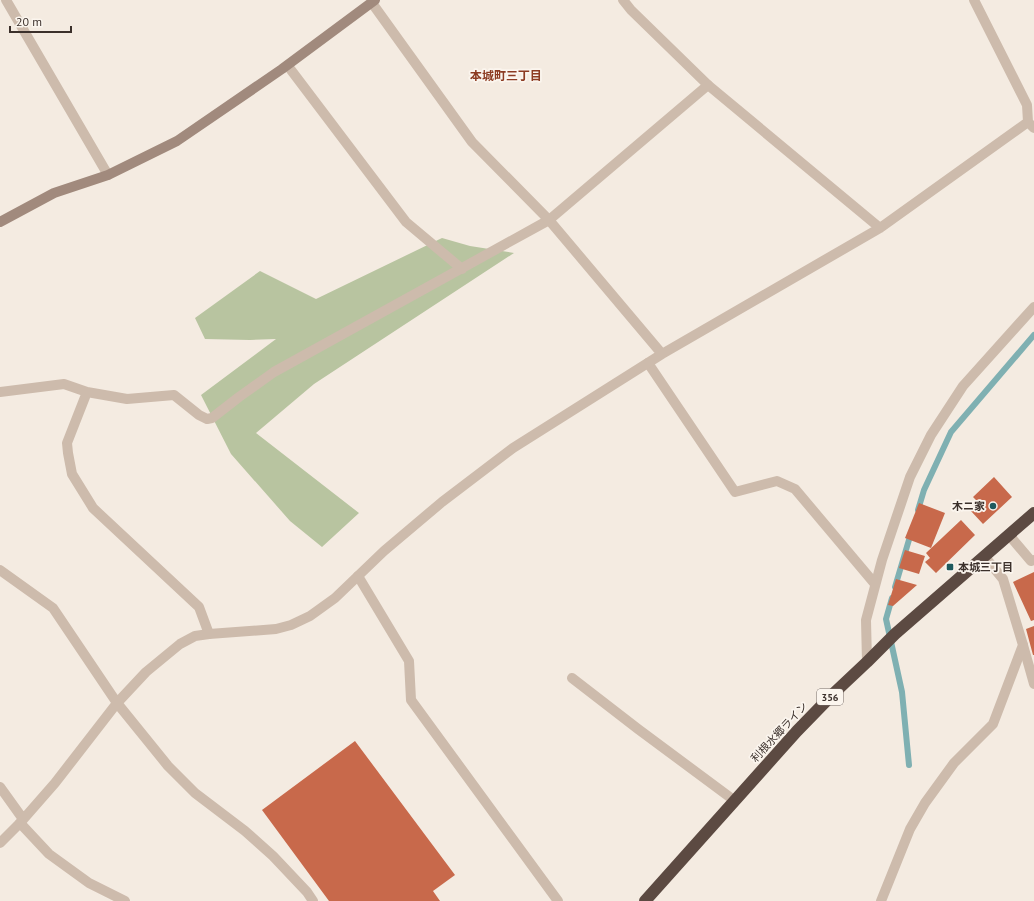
<svg xmlns="http://www.w3.org/2000/svg" width="1034" height="901" font-family="'PT Sans','Noto Sans JP',sans-serif">
<style>
.green{fill:#b8c4a0}
.lines{fill:none;stroke-linecap:round;stroke-linejoin:round}
.stream{stroke:#7fb0b2;stroke-width:6}
.building{fill:#c8694b}
.lane{stroke:#cdbbac;stroke-width:10}
.street{stroke:#cdbbac;stroke-width:10}
.secondary{stroke:#a18a7d;stroke-width:10}
.highway{stroke:#5c4a42;stroke-width:12}
.poi-dot{fill:#1f5a5e;stroke:#fbf5ee;stroke-width:1.5}
.labels{text-anchor:middle;dominant-baseline:central;stroke-width:3.5;stroke-linejoin:round;paint-order:stroke}
.shield{fill:#fbf5ee;stroke:#756b66;stroke-width:1}
.shield-label{font-size:10px;font-weight:bold;fill:#3b302b}
.poi-label{font-size:11px;font-weight:bold;fill:#3b302b;stroke:#fbf5ee;text-anchor:end}
.street-label{font-size:11px;fill:#3b302b;stroke:#fbf5ee}
.neighbourhood-label{font-size:12px;font-weight:bold;fill:#8c3b22;stroke:#fbf5ee}
</style>
<rect width="100%" height="100%" fill="#f4ebe1"/>
<path class="green" d="M442 238 470 246 514 253 314 384 256 433 359 513 322 547 290 521 231 454 201 395 276 339 250 340 205 339 195 318 260 271 316 299Z"/>
<g class="lines">
<path class="stream" d="M918 510 924 490 951 432 1034 335
M895 587 911 533
M892 598 886 619 902 692 909 765"/>
</g>
<path class="building" d="M994 477 1012 497 983 524 970 510 978 502 973 497Z
M919 503 945 513 931 548 905 538Z
M961 520 975 535 936 573 925 562 930 558 926 553Z
M905 550 925 556 919 574 899 568Z
M1034 572V620L1031 621 1013 582Z
M896 579 917 585 893 606 888 605Z
M1034 626V655H1033L1026 629Z
M355 741 455 875 433 891 440 901H329L262 810Z"/>
<g class="lines">
<path class="lane" d="M291 70 406 222 462 269
M648 363 735 492 777 481 795 489 875 584
M0 392 64 384 87 392 127 399 174 395 199 415 207 419 212 418 239 397 274 372 549 220 708 85
M87 392 67 443 68 453 72 474 93 508 199 607 209 634
M1009 535 1031 561 1034 560
M358 576 409 661 411 700 558 901
M1023 645 1034 684
M572 678 638 729 735 801
M20 823 49 854 89 883 125 901"/>
<path class="street" d="M6 0 108 175
M623 0 631 10 708 85 880 228
M974 0 1027 105 1028 122 1034 128
M372 3 472 142 549 220 662 354
M0 570 53 608 117 703 168 766 195 793 245 831 273 856 307 892 313 901
M867 662 866 620 882 560 910 477 931 435 963 386 1034 307
M0 787 23 819
M0 843 20 823 55 783 117 703 146 672 180 644 195 636 209 634 276 629 291 625 310 616 335 598 384 551 442 502 513 448 662 354 880 228 1028 122
M881 901 910 829 925 803 954 763 993 724 1023 645 1003 579 984 556"/>
<path class="secondary" d="M0 222 54 193 108 175 177 141 282 69 375 0"/>
<path class="highway" d="M645 901 797 731 833 694 867 662 895 634 1034 513"/>
</g>
<g class="poi-dot">
<circle cx="993" cy="506" r="4"/>
<rect x="946" y="563" width="8" height="8" rx="2"/>
</g>
<g class="labels">
<rect class="shield" x="817" y="689" width="26" height="16" rx="3"/>
<g class="shield-label">
<text x="830" y="697">356</text>
</g>
<g class="poi-label">
<text x="985" y="506">木ニ家</text>
<text x="958" y="567" text-anchor="start">本城三丁目</text>
</g>
<g class="street-label">
<text transform="translate(779 732) rotate(-47)">利根水郷ライン</text>
</g>
<g class="neighbourhood-label">
<text x="506" y="75">本城町三丁目</text>
</g>
</g>
<path d="M10 26v6h61v-6" fill="none" stroke="#3b302b" stroke-width="2"/>
<text x="16" y="26" font-size="12" fill="#3b302b" stroke="#fbf5ee" stroke-width="3" paint-order="stroke">20 m</text>
</svg>
